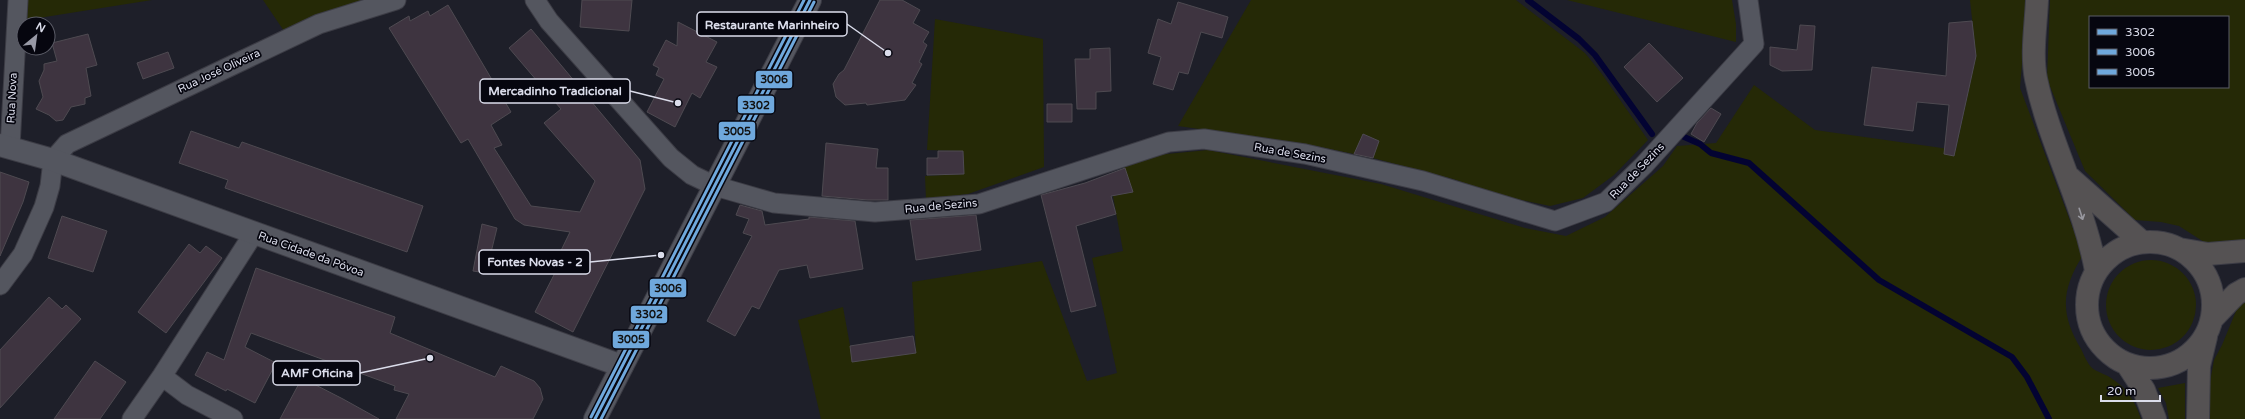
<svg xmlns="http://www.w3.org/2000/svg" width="2245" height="419" viewBox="0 0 2245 419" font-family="'Varela Round',sans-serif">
<rect width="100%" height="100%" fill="#1e1f29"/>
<path fill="#252906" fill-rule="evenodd" d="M26 0H152L26 20Z
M263 0H374L284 31Z
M1251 0H1516L1585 53 1602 74 1648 140 1614 175 1583 198 1550 206 1503 196 1453 179 1373 158 1379 141 1363 134 1354 154 1306 144 1178 126Z
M1567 0H1732L1736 24V42Z
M1970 0H2027L2020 88 2083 255C2061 290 2060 314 2081 349 2084 355 2087 363 2092 368 2097 372 2105 374 2111 378 2127 388 2135 401 2141 419H821L798 320 843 307 853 362 916 352 912 282 1042 261 1087 381 1117 373 1092 258 1123 251 1113 196 1133 192 1123 164 1157 155 1208 150 1381 184 1525 228 1566 236 1605 217 1663 166 1677 146 1716 143 1754 85 1815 130 1956 150 1976 56Z
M2050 0H2245V245L2219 247 2204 242 2179 226 2161 222 2135 220 2085 171 2047 79ZM2090 17H2228V87H2090Z
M935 19 1043 39 1044 167 968 194 926 199 925 176 964 174 963 151 927 150Z
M2106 305a45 45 0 1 1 90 0a45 45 0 1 1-90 0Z
M2245 298V419H2209L2207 399 2214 360 2222 345 2239 304Z
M2185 383V419H2169L2166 403 2158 388Z"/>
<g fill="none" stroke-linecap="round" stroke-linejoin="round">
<path stroke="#030332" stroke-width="6" d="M1528 0 1579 39 1595 55 1652 134
M1682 136 1700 144 1711 153 1749 163 1879 280 2012 357 2027 377 2049 419"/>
</g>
<path fill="#3e3440" stroke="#4e4a51" d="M582 0H632L629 31 580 27Z
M880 0H902L920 10 913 23 929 32 923 42 927 45 919 62 922 64 912 83 916 85 905 100 867 105 866 103 845 105 836 97 833 84 839 74 844 70Z
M1178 2 1228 17 1222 38 1201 32 1188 74 1179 72 1173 90 1153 84 1161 57 1148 53 1158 19 1171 24Z
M448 5 511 112 491 125 502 145 494 148 531 206 580 212 595 181 544 123 561 109 509 48 531 29 640 160 645 189 573 332 535 312 557 269 553 267 570 232 524 225 515 219 468 139 461 143 389 28 409 16 410 21 428 11 430 16Z
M1972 21 1976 56 1954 156 1944 154 1949 105 1917 102 1913 131 1864 125 1872 67 1946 76 1949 23Z
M678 22 717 42 706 62 717 67 700 98 692 93 675 127 647 112 664 79 656 75 659 68 653 65 666 40 677 46Z
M1800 25 1815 26 1812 70 1782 71 1770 65V47L1797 50Z
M88 34 97 65 86 68 91 96 85 98V104L71 107 63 120 56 121 49 115 36 109 43 97 39 81 44 70V64L57 61 52 43Z
M1649 43 1683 78 1657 102 1624 67Z
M1110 48 1111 91 1096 92V109H1077L1075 59H1090V49Z
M168 52 174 68 143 79 137 63Z
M1047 104H1072V122H1047Z
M1711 108 1721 114 1704 142 1691 134 1697 123Z
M191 131 239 148 242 142 423 206 407 252 225 188 228 180 179 163Z
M1363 134 1379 141 1373 158 1354 154Z
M826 143 878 149 876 168H888V200H868L822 196Z
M938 151H963L964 174 927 175V158H938Z
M1125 168 1133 192 1111 196 1116 214 1076 226 1096 306 1071 312 1041 195 1085 183Z
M0 172 29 182 23 202 0 256Z
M740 205 762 211 765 225 809 219V217L855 221 863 269 810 278 807 265 779 270 759 309 752 306 735 336 707 321 752 236 743 233 749 219 736 215Z
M976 215 981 250 916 260 910 220Z
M62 216 107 231 93 272 48 258Z
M482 224 497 228 486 273 473 271Z
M189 244 200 253 206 246 222 258 166 333 138 312Z
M256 268 395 317 390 333 495 377 501 366 534 381 540 388 543 399 533 419H396L409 394 394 390 395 386 251 333 245 347 276 363 255 403 227 389 226 391 195 375 207 352 224 360Z
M49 297 62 309 66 305 81 319 0 408V350Z
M913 336 916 353 852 362 850 346Z
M95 361 126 382 100 419H54Z
M302 378 343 399 379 419H280Z"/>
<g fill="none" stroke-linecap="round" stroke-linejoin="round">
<defs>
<path id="minor" d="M535 0 549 21 671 158 692 175 715 186 774 203 875 212 979 204 1169 142 1204 139 1305 154 1423 181 1555 221 1606 202 1644 165 1754 44 1748 0
M10 147 18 0
M0 285 23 254 44 207 50 186 53 160 67 144 319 24 396 0
M162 376 187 395 233 419
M132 419 162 376 254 233"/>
<path id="tertiary" d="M0 145 53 160 622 366"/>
<path id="secondary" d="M595 419 810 0"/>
<path id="primary" d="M2037 0C2036 25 2031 54 2036 79 2050 145 2084 204 2096 271
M2070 178 2142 242
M2087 305a63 63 0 1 1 126 0a63 63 0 1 1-126 0Z
M2179 249 2208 254 2245 251
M2212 319 2236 294 2245 289
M2127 364 2144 390 2155 419
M2198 419 2199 366 2206 337"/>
</defs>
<use href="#minor" stroke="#3c3c45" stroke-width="21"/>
<use href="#tertiary" stroke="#3c3c45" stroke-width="24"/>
<use href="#secondary" stroke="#3c3c45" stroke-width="24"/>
<use href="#primary" stroke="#3c3c45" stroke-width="24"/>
<use href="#minor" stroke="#54565f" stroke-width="19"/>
<use href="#tertiary" stroke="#54565f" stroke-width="22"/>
<use href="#secondary" stroke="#54565f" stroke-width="22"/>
<use href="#primary" stroke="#555253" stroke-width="22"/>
<defs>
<path id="bus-1" d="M595 419 810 0"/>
<path id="bus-2" d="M601 419 814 2"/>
<path id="bus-3" d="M591 417 804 0"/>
</defs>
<use href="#bus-1" stroke="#06060f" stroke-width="6"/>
<use href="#bus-2" stroke="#06060f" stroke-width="6"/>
<use href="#bus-3" stroke="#06060f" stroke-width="6"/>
<use href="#bus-1" stroke="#6fa8dc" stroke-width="3"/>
<use href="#bus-2" stroke="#6fa8dc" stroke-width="3"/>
<use href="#bus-3" stroke="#6fa8dc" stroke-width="3"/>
</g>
<defs><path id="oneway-shaft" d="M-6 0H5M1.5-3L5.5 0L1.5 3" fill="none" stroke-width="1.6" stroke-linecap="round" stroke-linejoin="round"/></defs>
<use stroke="#98989f" href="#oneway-shaft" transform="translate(2081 214) rotate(72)"/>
<g text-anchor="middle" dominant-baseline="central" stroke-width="3.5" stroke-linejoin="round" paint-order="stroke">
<g font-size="11" fill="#dbddeb" stroke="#06060f">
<text transform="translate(219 71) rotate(-25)">Rua José Oliveira</text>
<text transform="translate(12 98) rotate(-87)">Rua Nova</text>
<text transform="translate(1290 153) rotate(10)">Rua de Sezins</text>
<text transform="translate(1637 171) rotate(-46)">Rua de Sezins</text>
<text transform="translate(941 206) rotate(-5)">Rua de Sezins</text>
<text transform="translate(311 254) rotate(20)">Rua Cidade da Póvoa</text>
</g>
</g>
<path fill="none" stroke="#dbddeb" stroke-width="1.5" d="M888 53L847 24M678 103L630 91M661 255L590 262M430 358L360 373"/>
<g fill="#dbddeb" stroke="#06060f" stroke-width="1.5">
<circle cx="888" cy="53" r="4"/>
<circle cx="678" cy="103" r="4"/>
<circle cx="661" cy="255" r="4"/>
<circle cx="430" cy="358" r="4"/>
</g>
<g fill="#06060f" stroke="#dbddeb" stroke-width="1.5">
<rect x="697" y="12" width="150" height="24" rx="4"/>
<rect x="480" y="79" width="150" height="24" rx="4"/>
<rect x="479" y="250" width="111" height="24" rx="4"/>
<rect x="273" y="361" width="87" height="24" rx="4"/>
</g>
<g font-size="12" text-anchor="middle" font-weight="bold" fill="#dbddeb">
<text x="772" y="29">Restaurante Marinheiro</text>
<text x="555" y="95">Mercadinho Tradicional</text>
<text x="535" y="266">Fontes Novas - 2</text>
<text x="317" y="377">AMF Oficina</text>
</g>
<g stroke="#06060f" stroke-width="1.5">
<rect x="755" y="70" width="38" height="19" rx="4" fill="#6fa8dc"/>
<rect x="737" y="95" width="38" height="19" rx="4" fill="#6fa8dc"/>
<rect x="718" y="121" width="38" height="20" rx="4" fill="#6fa8dc"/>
<rect x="649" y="278" width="38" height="20" rx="4" fill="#6fa8dc"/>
<rect x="630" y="305" width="38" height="19" rx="4" fill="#6fa8dc"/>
<rect x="612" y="330" width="38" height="19" rx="4" fill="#6fa8dc"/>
</g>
<g font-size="11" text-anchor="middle" font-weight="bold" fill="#111">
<text x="774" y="83">3006</text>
<text x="756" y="109">3302</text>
<text x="737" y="135">3005</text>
<text x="668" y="292">3006</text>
<text x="649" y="318">3302</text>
<text x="631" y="343">3005</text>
</g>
<rect x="2089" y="16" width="140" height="72" fill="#06060f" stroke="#5b5c67"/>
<rect x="2097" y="29" width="20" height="6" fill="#6fa8dc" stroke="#5b5c67"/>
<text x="2125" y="36" font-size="12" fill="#dbddeb">3302</text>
<rect x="2097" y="49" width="20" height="6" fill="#6fa8dc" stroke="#5b5c67"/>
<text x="2125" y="56" font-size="12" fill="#dbddeb">3006</text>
<rect x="2097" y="69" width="20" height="6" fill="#6fa8dc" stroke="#5b5c67"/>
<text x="2125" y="76" font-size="12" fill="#dbddeb">3005</text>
<g transform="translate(36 36) rotate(29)"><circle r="19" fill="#06060f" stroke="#5b5c67"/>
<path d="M0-3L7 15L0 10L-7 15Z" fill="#999aa7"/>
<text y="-6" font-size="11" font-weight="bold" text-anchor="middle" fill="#dbddeb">N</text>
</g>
<path d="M2101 395v6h59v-6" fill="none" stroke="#dbddeb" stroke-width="2"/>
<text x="2107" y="395" font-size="12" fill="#dbddeb" stroke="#06060f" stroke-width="3" paint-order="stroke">20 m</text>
</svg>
